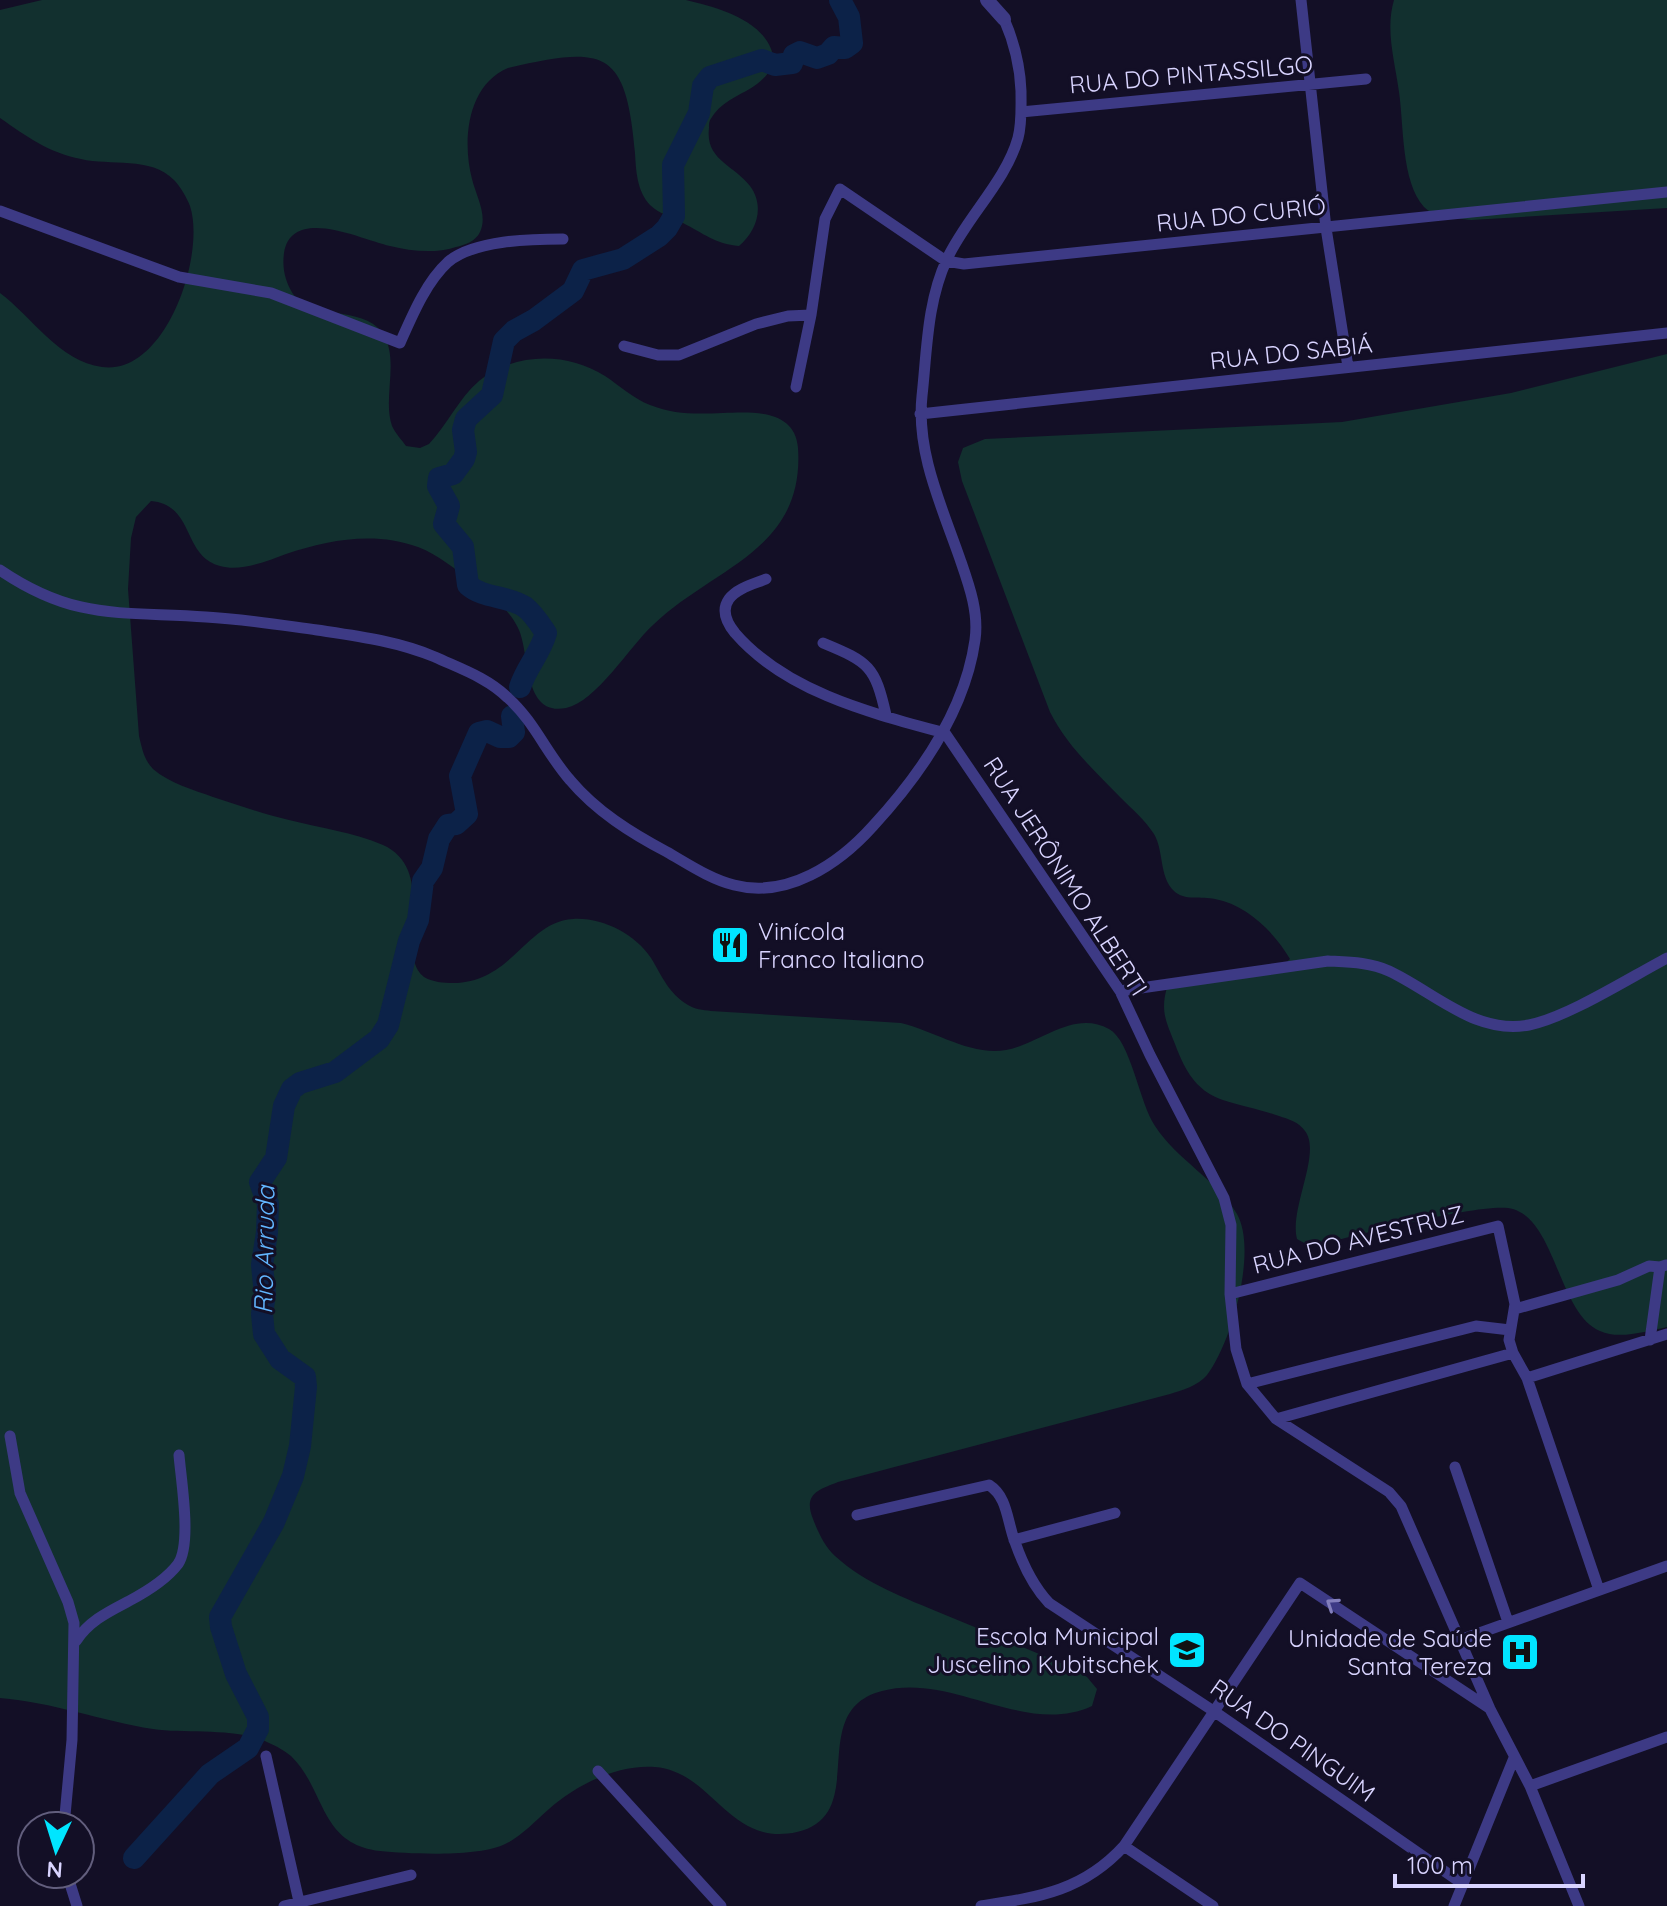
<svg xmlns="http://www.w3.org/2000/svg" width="1667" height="1906" viewBox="0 0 1667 1906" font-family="Quicksand,sans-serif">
<rect width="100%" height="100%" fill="#130f26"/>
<path fill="#12302f" d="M42 0H686C720 8 775 23 774 66 769 72 764 79 757 84 742 95 723 100 712 117 709 121 709 123 709 128 705 160 734 165 750 186 765 206 757 231 739 246 715 244 703 233 683 223 672 217 659 214 650 205 637 191 636 171 635 153 626 48 604 46 508 68 467 85 462 141 472 179 476 196 488 215 480 232 476 241 465 245 456 247 434 254 411 251 390 246 362 240 292 205 284 253 282 268 285 281 293 294 311 319 362 307 381 331 401 357 382 397 392 426 395 433 402 440 406 446L420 448 429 444C447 425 459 398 479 381 515 352 567 352 605 376 620 386 634 399 650 405 675 415 697 414 723 413 752 412 795 409 798 448 805 551 713 567 653 625 630 646 596 702 566 708 521 717 531 649 517 626 508 608 490 595 474 583 456 570 439 555 418 547 374 531 328 540 286 554 267 561 241 572 220 566 182 556 195 505 151 501L136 517 131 538 128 589 139 736C142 748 144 760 153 769 169 783 194 790 213 797 238 805 263 814 289 820 320 828 353 832 383 845 440 871 393 954 424 977 432 982 444 983 453 983 513 982 526 922 573 919 602 917 635 934 651 958 662 976 669 994 688 1005 694 1009 703 1010 711 1011L901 1023C935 1031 970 1056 1006 1050 1039 1044 1074 1009 1109 1029 1131 1041 1139 1102 1155 1126 1177 1160 1216 1179 1237 1214 1258 1251 1231 1344 1207 1375 1198 1386 1182 1390 1170 1394L838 1482C818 1490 803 1494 813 1519 818 1532 825 1547 835 1556 866 1584 905 1598 943 1614 985 1631 1027 1649 1068 1666L1087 1677 1097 1689 1092 1706C1025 1737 952 1672 882 1691 804 1711 872 1815 797 1832 728 1847 714 1772 655 1767 618 1764 576 1785 549 1809 535 1821 520 1838 503 1845 475 1857 410 1854 380 1851 319 1844 326 1790 291 1756 285 1751 276 1746 269 1743 238 1727 187 1734 153 1729 101 1721 52 1702 0 1698V293C31 316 60 362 102 367 166 376 206 254 190 206 187 198 180 186 174 180 151 156 110 166 81 159 49 153 26 136 0 118V10Z
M1394 0H1667V208L1471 220C1456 218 1436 219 1424 207 1401 181 1404 126 1399 92 1395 62 1385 30 1394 0Z
M1667 354V1327C1647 1331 1619 1340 1600 1331 1559 1314 1556 1222 1513 1209 1486 1201 1360 1235 1325 1243L1306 1244 1297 1239C1289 1209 1322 1153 1305 1131 1299 1122 1288 1119 1279 1116 1223 1097 1198 1107 1175 1044 1165 1019 1160 1010 1168 984L1281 967 1290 959C1274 932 1247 905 1215 899 1202 896 1184 901 1174 891 1159 877 1164 851 1154 834 1145 820 1132 809 1120 797 1094 770 1067 746 1050 712L962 481 958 462 963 448 985 439 1342 422 1511 393Z"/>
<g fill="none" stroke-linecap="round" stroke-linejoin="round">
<path stroke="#0c2248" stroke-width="22" d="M520 687C527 666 540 654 546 633 540 624 533 613 525 607 507 595 484 599 468 585L463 547 444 524 449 506 438 486 439 478 453 474 464 459 466 452 463 430 466 419 492 395 504 341 514 331 534 320 573 291 583 270 623 259 659 236 667 228 674 216 673 165 699 113 703 86 710 77 762 60 775 65 792 63 794 55 800 52 817 58 828 54 834 47 845 48 852 43 849 17 840 0
M134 1858 210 1774 248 1748 258 1729V1717L236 1674 221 1627 220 1617 274 1522 293 1476 300 1446 306 1387 305 1377 280 1359 264 1334 262 1314 265 1294 262 1265 267 1232 268 1204 260 1182 276 1158 284 1106 292 1089 300 1083 335 1072 379 1039 388 1025 409 941 418 920 423 881 432 868 439 839 448 825 456 824 467 814 460 776 479 733 487 731 500 737H509L514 732 512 716"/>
<path stroke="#3d3a85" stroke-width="11" d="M1301 0 1326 228 1348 367
M1021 112 1366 79
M0 211 179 277 271 293 400 343C412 316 426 282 448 262 474 240 531 239 563 239
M624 346 658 355H679L756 324 788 316 811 315
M796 387 811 315 825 219 840 189 946 261 964 264 1667 192
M920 414 1667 333
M0 570C75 621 121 611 206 617 243 619 280 625 317 630 357 636 397 641 435 657 461 669 488 678 508 698 534 721 547 754 570 780 596 811 631 833 667 852 688 864 710 879 734 885 787 899 839 864 873 826 920 775 965 711 975 640 979 612 969 585 960 559 942 507 916 452 922 396 927 350 927 302 947 259 966 218 1006 181 1018 138 1022 123 1021 107 1021 91 1020 65 1015 44 1004 19
M766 579C754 584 737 588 729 599 721 610 727 623 735 633 786 692 871 713 945 733
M823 643C869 662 875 666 886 715
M945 733 1120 991 1150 1055 1224 1198 1231 1225 1230 1294 1236 1349 1247 1384 1276 1419 1389 1492 1401 1506 1490 1709 1530 1786 1579 1906
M1120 991 1328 961C1348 962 1370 962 1389 971 1434 992 1475 1035 1529 1025 1568 1017 1629 978 1667 958
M1230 1294 1498 1226 1515 1304 1509 1340 1513 1353 1527 1378 1599 1590
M1515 1309 1618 1280 1649 1266 1660 1267
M1650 1340 1660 1267 1666 1265
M1527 1378 1667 1334
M1247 1384 1476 1326 1510 1330
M1276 1419 1513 1353
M10 1436 20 1493 68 1602 74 1623 72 1740 64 1826
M1455 1467 1508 1622
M857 1515 989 1485C1008 1497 1007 1522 1015 1542 1023 1565 1033 1586 1049 1603L1215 1712 1463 1884
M1014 1540 1115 1513
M1460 1640 1667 1566
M76 1641C89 1621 108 1612 129 1601 146 1592 166 1580 178 1564 192 1544 181 1480 179 1455
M266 1756 300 1906
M598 1771 721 1906
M1530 1786 1667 1737
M1124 1846 1213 1906
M67 1874 77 1906
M284 1906 411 1875
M981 1906C1039 1897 1083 1891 1124 1846L1300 1583 1489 1708
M1454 1906 1514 1758"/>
<path stroke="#3d3a85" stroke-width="14" d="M987 0 1004 19"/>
</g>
<defs><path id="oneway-chevron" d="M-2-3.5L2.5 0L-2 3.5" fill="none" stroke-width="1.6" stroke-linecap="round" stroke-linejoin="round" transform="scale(2)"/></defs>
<use stroke="#837fbc" href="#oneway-chevron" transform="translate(1332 1604) rotate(-146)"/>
<defs>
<symbol id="restaurant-square" viewBox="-11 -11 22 22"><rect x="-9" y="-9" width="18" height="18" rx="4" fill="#00e5ff" stroke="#130f26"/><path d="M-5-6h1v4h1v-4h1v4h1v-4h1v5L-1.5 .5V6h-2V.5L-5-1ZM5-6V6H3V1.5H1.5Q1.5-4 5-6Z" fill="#111"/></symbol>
<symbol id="school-square" viewBox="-11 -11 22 22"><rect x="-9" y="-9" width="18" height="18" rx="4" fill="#00e5ff" stroke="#130f26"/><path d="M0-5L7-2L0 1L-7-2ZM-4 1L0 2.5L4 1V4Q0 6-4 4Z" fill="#111"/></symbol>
<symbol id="hospital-square" viewBox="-11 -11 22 22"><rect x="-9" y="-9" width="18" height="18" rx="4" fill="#00e5ff" stroke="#130f26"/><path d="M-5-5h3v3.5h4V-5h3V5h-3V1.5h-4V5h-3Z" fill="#111"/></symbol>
</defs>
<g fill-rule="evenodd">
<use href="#restaurant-square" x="708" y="923" width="44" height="44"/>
<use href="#school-square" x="1165" y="1628" width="44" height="44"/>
<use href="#hospital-square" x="1498" y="1630" width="44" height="44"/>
</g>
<g text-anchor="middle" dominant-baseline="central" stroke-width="6" stroke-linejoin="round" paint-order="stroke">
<g font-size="24" fill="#d9d4ff" stroke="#130f26">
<text transform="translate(1191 74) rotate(-5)">RUA DO PINTASSILGO</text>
<text transform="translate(1241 214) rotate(-6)">RUA DO CURIÓ</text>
<text transform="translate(1291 352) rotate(-6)">RUA DO SABIÁ</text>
<text transform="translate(1066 876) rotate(57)">RUA JERÔNIMO ALBERTI</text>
<text transform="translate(1358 1239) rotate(-14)">RUA DO AVESTRUZ</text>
<text transform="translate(1293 1740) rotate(35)">RUA DO PINGUIM</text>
</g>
<g font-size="24" fill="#d9d4ff" stroke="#130f26" text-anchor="end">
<text x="758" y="931" text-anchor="start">Vinícola<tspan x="758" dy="28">Franco Italiano</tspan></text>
<text x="1159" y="1636">Escola Municipal<tspan x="1159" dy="28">Juscelino Kubitschek</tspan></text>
<text x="1492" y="1638">Unidade de Saúde<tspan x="1492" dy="28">Santa Tereza</tspan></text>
</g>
<g font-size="26" font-style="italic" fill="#62b6ff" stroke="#130f26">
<text transform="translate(264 1250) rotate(-89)">Rio Arruda</text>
</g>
</g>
<g transform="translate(56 1850) rotate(184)"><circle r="38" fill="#130f26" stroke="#625e7d" stroke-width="2"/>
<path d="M0-6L14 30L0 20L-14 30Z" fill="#00e5ff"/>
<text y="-12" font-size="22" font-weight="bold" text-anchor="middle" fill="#d9d4ff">N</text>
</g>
<path d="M1395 1874v12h188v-12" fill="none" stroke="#d9d4ff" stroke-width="4"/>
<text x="1407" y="1874" font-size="24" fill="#d9d4ff" stroke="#130f26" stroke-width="6" paint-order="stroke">100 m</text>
</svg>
